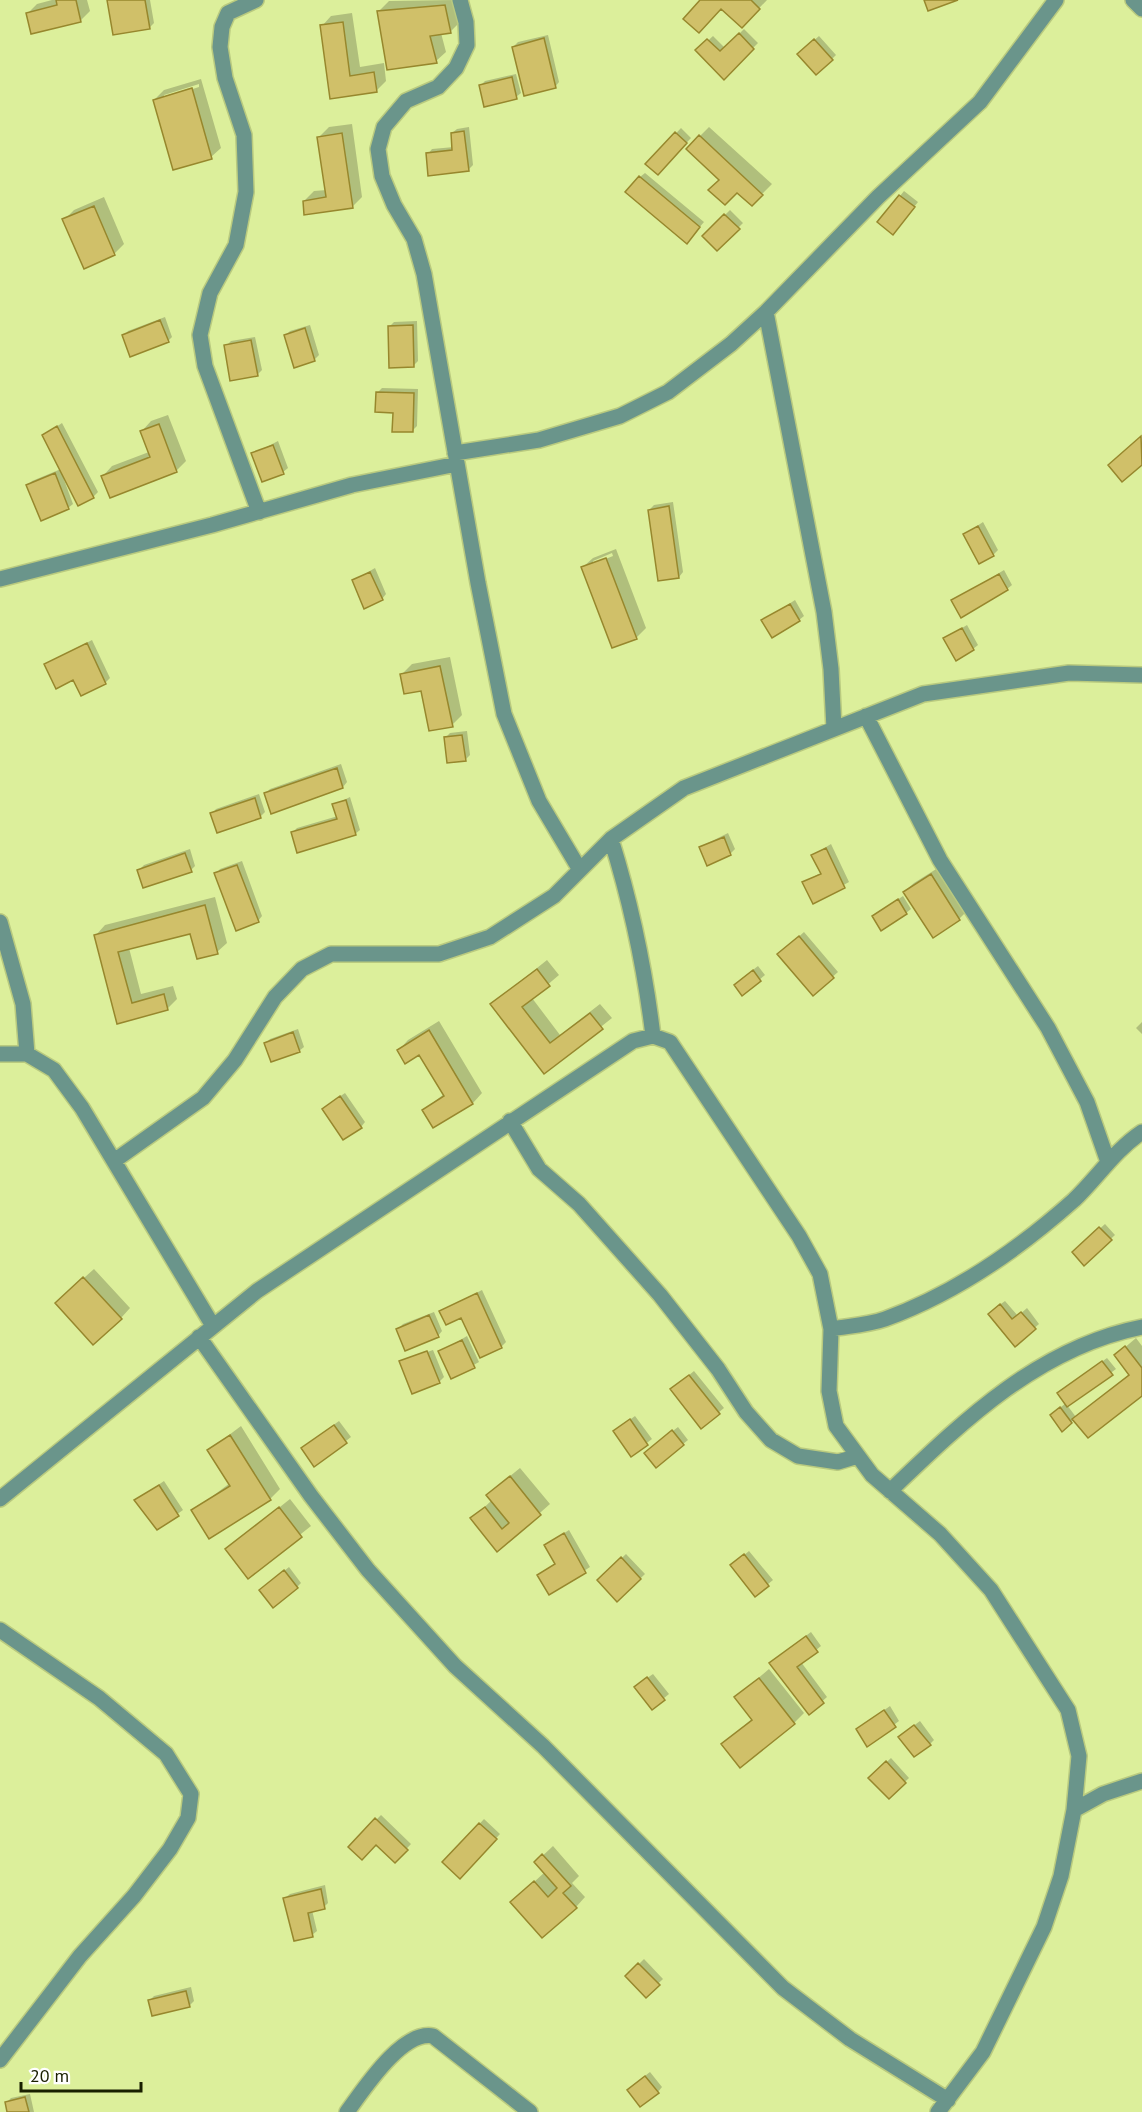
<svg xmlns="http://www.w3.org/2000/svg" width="1142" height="2112" viewBox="0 0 1142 2112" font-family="'PT Sans',sans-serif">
<rect width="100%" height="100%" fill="#dcef9b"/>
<path fill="#0003" fill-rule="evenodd" d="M52 0H87L90 11 80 21 27 14 37 4Z
M109 0H150L154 23 149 28Z
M455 0 460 22 450 32 441 33 446 52 436 61 379 11 389 1Z
M702 0H767L742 26 721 7Z
M352 13 360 67 384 63 386 81 376 91 332 98 322 26 331 16Z
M744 29 758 43 724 77 698 50 713 36 725 48Z
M548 35 559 82 555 87 513 47 518 42Z
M819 36 836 55 832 59 799 54Z
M516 74 521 93 516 97 480 86 485 81Z
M201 79 221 148 211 157 154 100 164 90ZM199 84V87L164 98V95Z
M352 124 362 197 352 207 304 201 314 191 327 190 319 137 329 127Z
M469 127 473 165 468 170 428 154 432 149 454 147 452 133 457 129Z
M709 127 772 184 752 204 721 180 700 136Z
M681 128 691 138 658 173 647 164Z
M645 173 704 222 691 237 640 177Z
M904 191 918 202 897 228 900 196Z
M104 197 124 244 114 254 64 220 74 210Z
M730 210 743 223 717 249 704 236Z
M165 317 172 337 168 341 124 336 128 331Z
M417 321 418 361 413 366 390 326 394 322Z
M310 325 319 355 314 360 286 335 290 331Z
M255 337 262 370 257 375 226 346 231 341Z
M382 388 418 389 417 426 413 430 377 393Z
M168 415 186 461 176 471 103 476 112 466 149 452 142 431 151 421Z
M62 423 98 492 93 497 63 477 73 504 68 508 28 486 32 481 61 469 44 435Z
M278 441 288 468 283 472 253 454Z
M673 502 683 572 679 577 649 510 654 505Z
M983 522 998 550 993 555 965 534Z
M616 549 646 628 636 638 583 567 593 558ZM612 553 613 556 593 564V561Z
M375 568 386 594 382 599 354 580Z
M1004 570 1012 585 1007 589 953 601Z
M795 600 804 616 799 620 763 621Z
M967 625 978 645 973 649 944 639Z
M92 640 110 678 105 683 74 678 46 664Z
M450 657 462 715 452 725 422 689 402 674 412 664Z
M467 731 470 755 465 760 445 738 450 733Z
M341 764 347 782 343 787 266 793 270 789Z
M259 794 265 812 261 816 218 831 212 814 216 809Z
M350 797 360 830 355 834 293 832 297 828 338 816 334 805Z
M728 833 735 849 730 854 700 847Z
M831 844 849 882 813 902 804 882 822 872 813 855Z
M190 849 195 866 191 870H139L144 865Z
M242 861 262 916 258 921 216 874 220 869Z
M941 866 969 909 959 919 904 892 914 883Z
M903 896 911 909 906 913 874 916Z
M215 897 227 943 217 952 191 932 129 948 141 994 173 986 177 999 167 1009 118 1022 96 935 105 925Z
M804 932 838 972 813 994 784 950Z
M547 960 559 975 532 998 560 1035 600 1004 612 1018 544 1072 492 1004Z
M758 966 765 975 743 994 740 980Z
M439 1021 482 1093 473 1103 434 1126 424 1110 444 1094 420 1053 399 1050 408 1040Z
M1142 1022V1034L1136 1028Z
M298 1029 304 1047 299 1051 266 1043 270 1039Z
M345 1093 365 1122 361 1127 329 1104Z
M1105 1224 1115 1235 1084 1264 1074 1252Z
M94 1269 130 1308 121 1318 66 1294Z
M482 1290 506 1342 501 1347 462 1316 441 1311Z
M1005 1301 1018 1316 1027 1308 1039 1324 1015 1345 994 1309Z
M434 1312 442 1331 438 1336 398 1329 403 1324Z
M467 1336 479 1362 452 1377 440 1352Z
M1136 1338 1142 1346V1395L1075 1419 1062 1429 1056 1411 1066 1403 1059 1393 1107 1358 1116 1369 1067 1405 1076 1417 1130 1374 1116 1355Z
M433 1350 444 1377 439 1382 401 1361Z
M694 1371 724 1408 701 1427 677 1385Z
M635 1416 652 1439 631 1455 620 1427Z
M339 1421 351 1437 315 1465 307 1444Z
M241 1426 280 1489 270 1499 193 1511 230 1483 209 1450Z
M678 1427 688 1440 656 1466 651 1448Z
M520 1468 550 1504 498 1550 472 1519 492 1500 498 1486Z
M164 1481 183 1510 158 1528 136 1500Z
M290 1499 311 1526 248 1576 227 1549Z
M569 1530 590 1567 550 1593 539 1575 556 1563 546 1545Z
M749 1551 773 1580 756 1594 737 1561Z
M626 1554 645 1574 618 1600 599 1580Z
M289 1567 301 1583 297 1587 266 1586Z
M811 1632 821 1646 801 1662 827 1697 809 1713 776 1658Z
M769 1669 804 1713 794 1723 723 1744 753 1718 736 1697Z
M653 1674 669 1694 652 1708 640 1683Z
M890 1706 899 1721 868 1744 863 1725Z
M920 1721 934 1740 930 1744 904 1733Z
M891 1758 909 1778 889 1797 870 1778Z
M381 1815 411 1844 395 1861 376 1843 350 1847Z
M484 1819 500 1834 460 1877 444 1862Z
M553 1846 579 1876 572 1883 585 1897 576 1907 522 1893 545 1872 536 1862Z
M325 1885 328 1903 324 1907 312 1910 317 1931 312 1935 285 1898 290 1894Z
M644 1959 663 1979 646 1995 627 1976Z
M191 1987 194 2001 190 2005 149 2001 154 1996Z
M650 2072 662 2087 658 2092 633 2085Z
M30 2094 34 2112H8L6 2103 11 2098Z"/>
<path fill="#d0c069" stroke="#97872d" stroke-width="1.5" d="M56 0H76L81 22 31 34 26 13 57 5Z
M107 0H145L150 29 113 35Z
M700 0H751L760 9 742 28 721 9 699 33 683 19Z
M924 0H958L928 11Z
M445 5 451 33 430 36 437 63 387 70 377 11Z
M343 22 350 76 374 72 377 92 330 99 320 25Z
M739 33 754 49 724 80 695 50 707 39 720 51Z
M544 38 556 88 524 96 512 47Z
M814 39 833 60 816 75 797 54Z
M512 77 517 99 484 107 479 85Z
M192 88 212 159 173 170 153 100Z
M464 131 469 171 428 176 426 153 452 150 451 133Z
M675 132 687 143 658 175 645 164Z
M342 133 353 208 304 215 303 201 326 197 317 137Z
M699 135 763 195 752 206 737 193 725 205 708 190 719 180 686 149Z
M639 176 700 227 687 244 625 192Z
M899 195 915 207 893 235 877 222Z
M94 206 115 255 84 269 62 219Z
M724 214 740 229 717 251 702 236Z
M160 320 169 342 130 357 122 335Z
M413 325 414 367 389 368 388 326Z
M305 328 315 361 294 368 284 335Z
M251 340 258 376 230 381 224 345Z
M376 392 414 393 413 432H392L393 413 375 412Z
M159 424 177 472 110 498 101 476 150 457 140 431Z
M57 426 94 498 78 506 42 435Z
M1141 436 1142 465 1122 482 1108 465Z
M273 445 284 474 262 482 251 453Z
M55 473 69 509 41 521 26 485Z
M669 506 679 578 658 581 648 510Z
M978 526 994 556 979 564 963 534Z
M606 558 637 639 612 648 581 567Z
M370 572 383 600 364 609 352 580Z
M999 574 1008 590 961 618 951 600Z
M790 604 800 621 772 638 761 620Z
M962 628 974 650 956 661 943 638Z
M87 643 106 684 81 696 73 680 56 689 44 664Z
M440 666 453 727 429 731 421 691 404 694 400 674Z
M462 735 466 761 447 763 444 737Z
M337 768 343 788 271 814 264 793Z
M255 798 261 818 217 833 210 813Z
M346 800 356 835 297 853 291 832 337 819 332 804Z
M724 837 731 855 707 866 699 847Z
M826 848 845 888 813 904 802 882 821 874 811 855Z
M185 853 192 872 143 888 137 870Z
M237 865 259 922 236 931 214 873Z
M931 874 960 920 933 938 903 892Z
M898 899 907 914 881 931 872 916Z
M205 905 218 954 197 959 190 934 118 952 132 1003 164 994 168 1010 117 1024 94 935Z
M799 936 834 978 813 996 777 954Z
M537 969 550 986 522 1007 550 1043 590 1013 603 1029 544 1074 490 1004Z
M753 970 761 981 742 996 734 985Z
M429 1030 473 1104 433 1128 422 1110 444 1096 419 1055 405 1064 397 1050Z
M293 1032 300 1052 271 1062 264 1043Z
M340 1096 362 1128 343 1140 322 1109Z
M1099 1227 1112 1240 1084 1266 1072 1252Z
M83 1277 122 1319 93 1345 55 1303Z
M477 1293 502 1348 480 1358 461 1318 446 1325 439 1311Z
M1000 1304 1012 1319 1021 1312 1036 1329 1015 1347 988 1314Z
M429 1315 439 1337 405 1351 396 1329Z
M462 1340 475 1368 451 1379 438 1351Z
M1125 1346 1142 1368V1396L1088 1438 1072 1419 1129 1375 1114 1355Z
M427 1351 440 1383 412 1394 399 1361Z
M1102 1361 1113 1375 1067 1407 1057 1393Z
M689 1375 720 1414 701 1429 670 1389Z
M1060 1407 1072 1423 1062 1432 1050 1415Z
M630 1419 648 1445 631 1457 613 1431Z
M334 1425 347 1443 314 1467 301 1448Z
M672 1430 684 1445 656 1468 644 1453Z
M230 1435 271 1500 209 1539 191 1510 230 1486 207 1450Z
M510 1476 541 1515 497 1552 470 1518 485 1507 502 1529 509 1523 486 1495Z
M159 1485 179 1516 157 1530 134 1500Z
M279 1507 302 1537 248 1579 225 1549Z
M564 1533 586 1573 549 1595 537 1575 555 1564 544 1545Z
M744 1554 769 1586 755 1597 730 1565Z
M621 1557 641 1579 617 1602 597 1580Z
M284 1570 298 1588 273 1608 259 1590Z
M806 1636 818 1652 797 1667 824 1703 809 1715 769 1663Z
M647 1677 665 1700 652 1710 634 1687Z
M759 1678 795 1724 740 1768 721 1744 752 1720 734 1697Z
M884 1710 896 1727 867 1747 856 1729Z
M914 1725 931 1745 914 1757 898 1737Z
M886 1761 906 1783 889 1799 868 1778Z
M375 1818 408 1850 395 1863 376 1845 362 1860 348 1847Z
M479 1823 497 1839 460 1879 442 1862Z
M542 1854 571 1886 563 1893 577 1908 542 1938 510 1902 534 1881 548 1897 557 1888 534 1862Z
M321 1889 325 1909 308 1913 313 1937 294 1941 283 1898Z
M638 1963 660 1985 646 1998 625 1976Z
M186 1991 190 2007 152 2016 148 2000Z
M645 2076 659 2093 640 2107 627 2090Z
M25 2097 29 2112H7L5 2102Z"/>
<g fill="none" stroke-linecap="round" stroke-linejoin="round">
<defs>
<path id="minor" d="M256 0 228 13 222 27 220 47 225 78 244 135 246 192 236 245 210 293 200 335 205 366 259 512
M460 0 466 22 467 45 456 68 438 87 406 101 384 127 378 149 382 176 394 205 414 239 424 274 478 583 504 714 539 801 580 870
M1133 0 1142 9
M766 312 824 612 831 669 834 729
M455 453 539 440 620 416 668 392 731 344 766 312 878 197 980 102 1056 0
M0 579 212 525 352 485 457 464
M866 716 940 860 1048 1028 1087 1102 1108 1162
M611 839C631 903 645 970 653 1036
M0 922 23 1004 27 1054
M0 1054H27L54 1070 82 1108 213 1326
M510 1121 539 1169 579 1204 660 1295 718 1369 746 1412 771 1440 798 1456 838 1462 858 1456
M114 1161 203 1098 235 1060 275 997 302 969 331 954H439L490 937 554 896 611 839 684 788 923 694 1069 673 1142 675
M831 1329C848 1326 868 1325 885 1319 954 1294 1019 1249 1074 1200 1097 1178 1115 1150 1142 1132
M199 1337 311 1496 368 1570 455 1666 543 1746 783 1988 850 2039 948 2100
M890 1491C963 1421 1039 1347 1142 1327
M0 1499 257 1291 633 1041 653 1036 670 1042 799 1236 820 1274 831 1329 829 1391 836 1426 872 1475 940 1534 991 1590 1068 1710 1079 1756 1074 1810 1061 1876 1044 1927 983 2052 938 2112
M0 1630 99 1698 166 1754 191 1794 188 1818 170 1849 134 1896 80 1956 0 2060
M1074 1810 1103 1794 1142 1781
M347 2112C364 2089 402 2030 433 2036L530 2112"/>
</defs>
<use href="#minor" stroke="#b9ca7f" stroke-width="18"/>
<use href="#minor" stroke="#6a958b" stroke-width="15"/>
</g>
<path d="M21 2082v9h120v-9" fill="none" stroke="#191f00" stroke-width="3"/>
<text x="30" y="2082" font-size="18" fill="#191f00" stroke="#ffffff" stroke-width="4.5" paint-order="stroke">20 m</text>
</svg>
